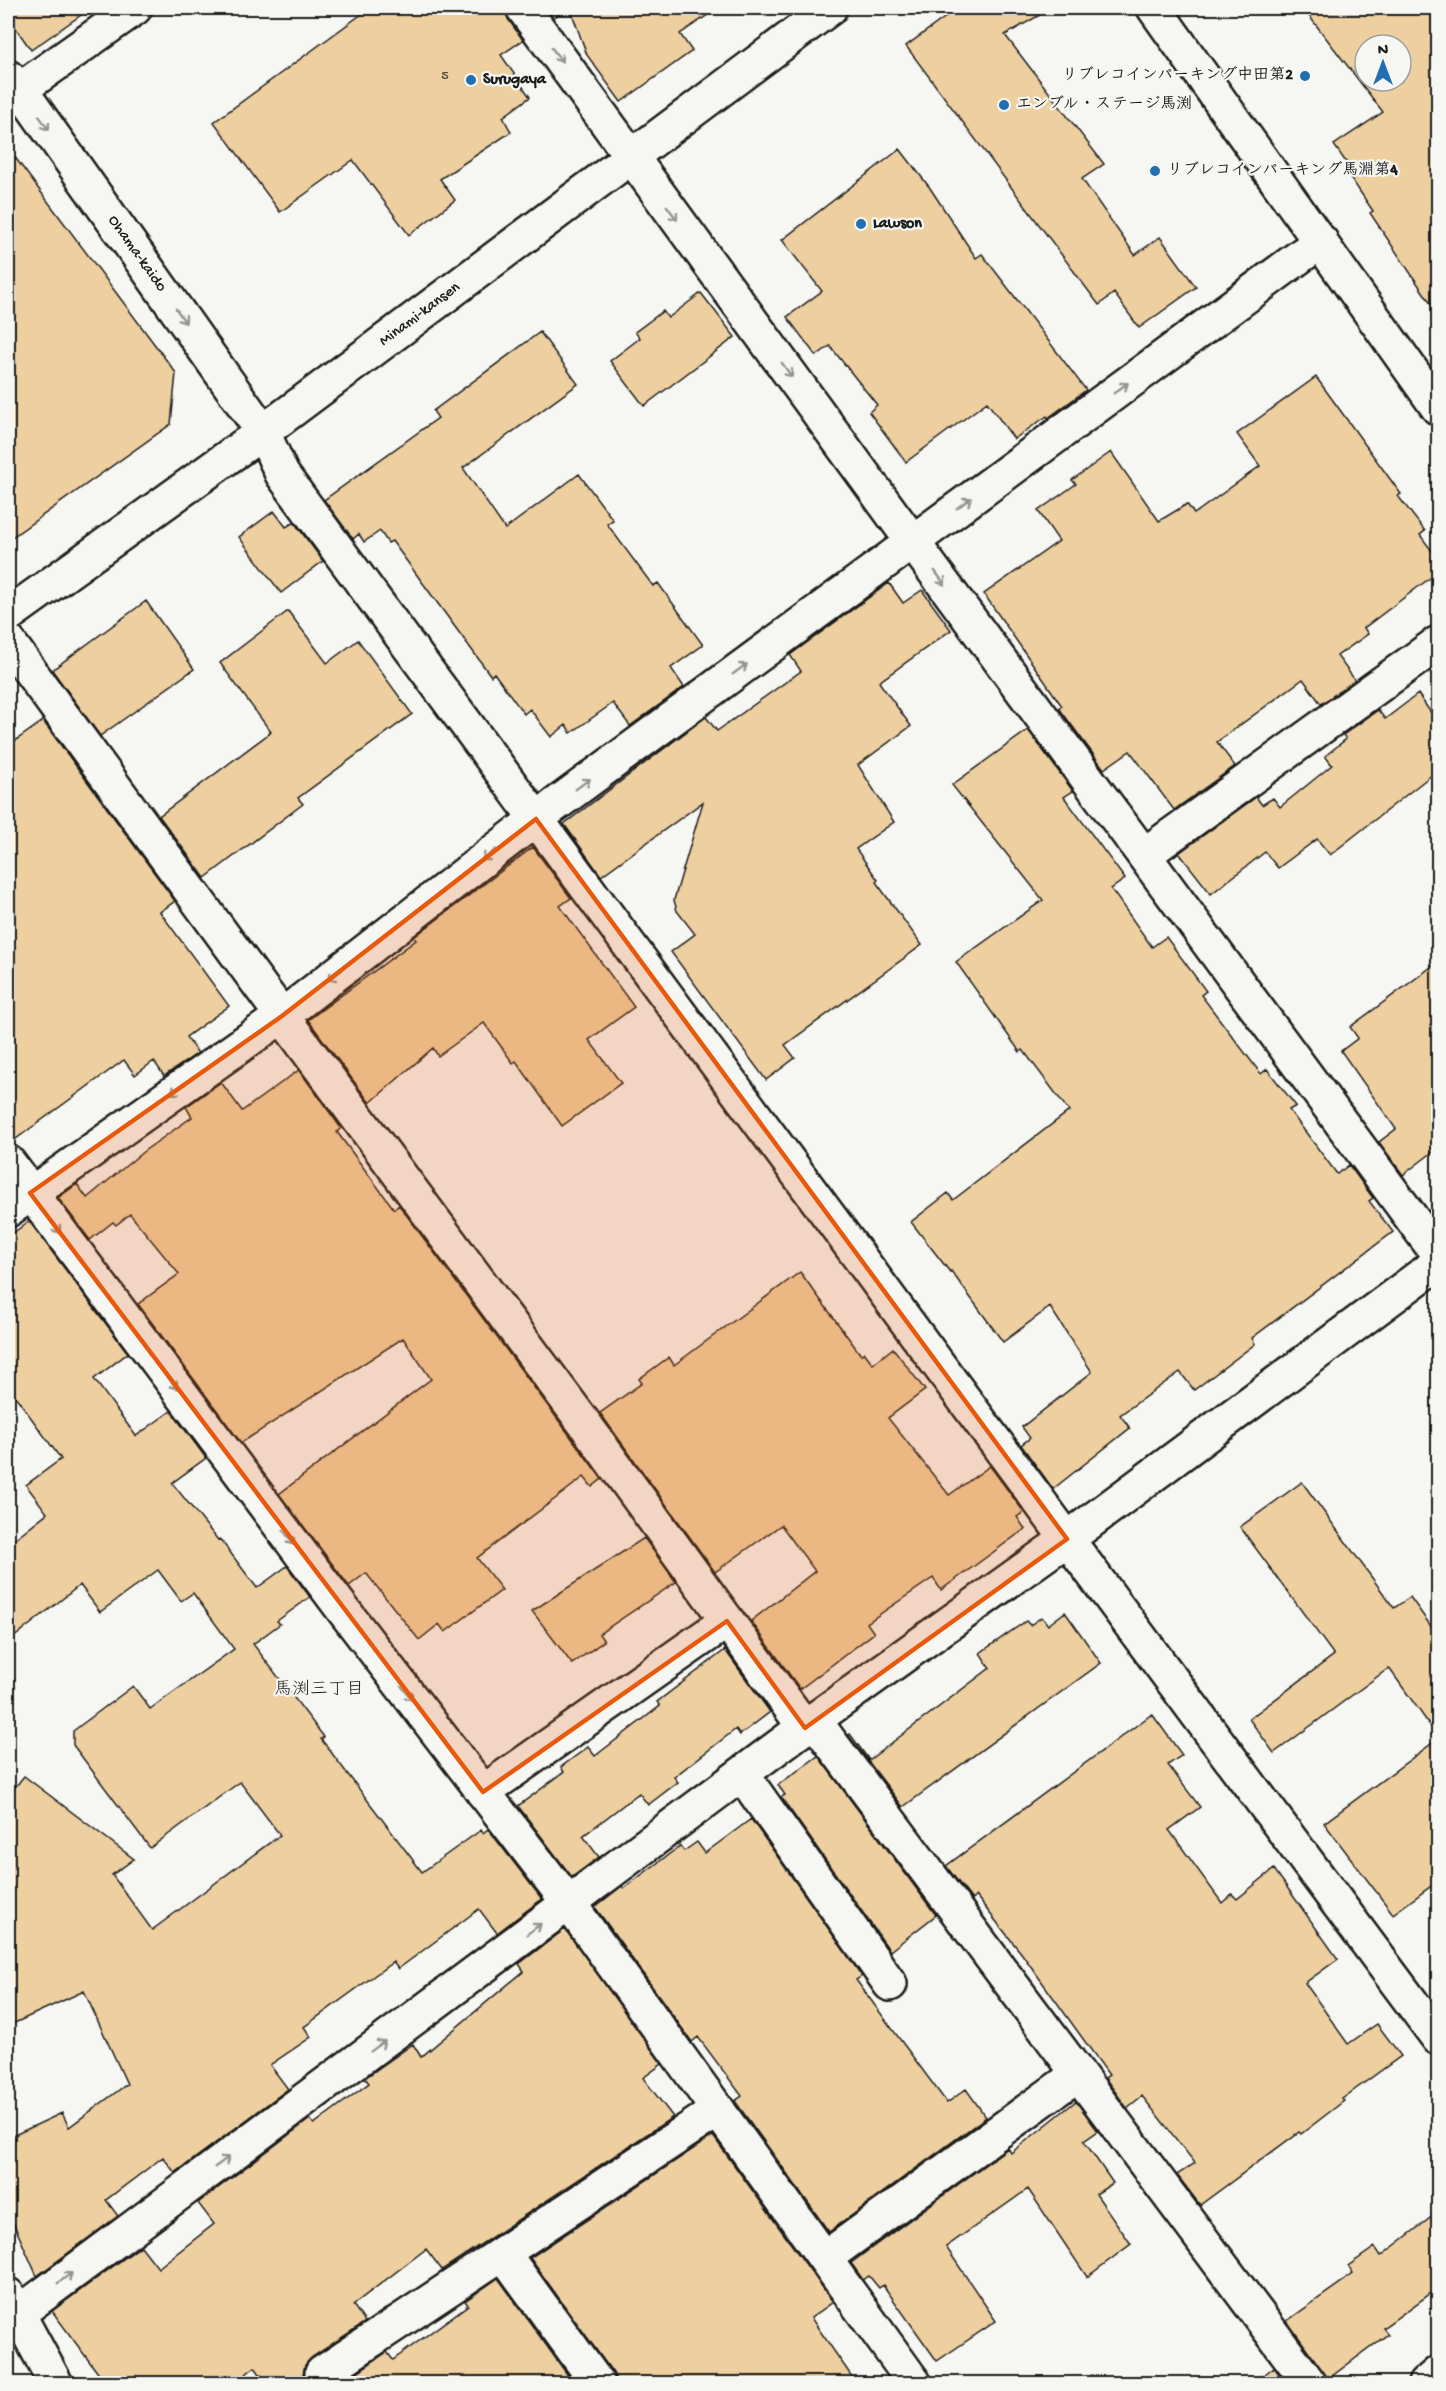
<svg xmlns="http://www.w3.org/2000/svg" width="1446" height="2391" viewBox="0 0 1446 2391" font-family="'Gochi Hand','Klee One',sans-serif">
<rect width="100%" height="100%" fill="#f6f6f2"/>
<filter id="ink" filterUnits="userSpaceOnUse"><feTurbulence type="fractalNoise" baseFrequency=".0167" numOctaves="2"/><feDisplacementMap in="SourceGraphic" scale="12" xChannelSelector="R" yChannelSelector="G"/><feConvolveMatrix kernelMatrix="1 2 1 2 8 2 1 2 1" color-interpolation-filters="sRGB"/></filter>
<g filter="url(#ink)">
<path fill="#edcfa0" stroke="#1c1c1c" stroke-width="1.5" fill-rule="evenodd" d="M8 8H91L31 50 8 17Z
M370 8H505L508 19 523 40 501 55 530 97 503 117 511 132 440 179 455 200 409 235 353 160 280 212 214 122Z
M546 8H568L553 18Z
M570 8H718L680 34 692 51 621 102 587 55Z
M958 8H1052L1005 35 1104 164 1082 179 1135 255 1160 237 1196 287 1139 328 1114 293 1099 305 906 46Z
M1303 8H1438V314L1370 213 1373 211 1344 168 1348 165 1334 145 1383 112ZM1365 45H1401V81H1365Z
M8 148 176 373 171 424 8 540Z
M900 149 930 188 976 258 982 254 1086 390 1048 418 1047 416 1014 439 987 402 906 462 869 412 877 405 830 346 816 356 787 317 822 291 782 240Z
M701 293 735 337 644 406 610 361 640 338 635 332 663 311 668 318Z
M540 332 578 384 463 468 505 529 579 474 613 520 607 524 653 586 658 583 703 645 671 668 684 687 630 726 613 703 571 733 566 725 551 737 530 709 524 714 494 673 491 676 392 541 388 543 380 531 364 542 359 534 353 539 324 500 438 418 433 411Z
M1316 377 1401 494 1398 496 1425 531 1420 535 1438 559V572L1364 628 1368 634 1337 656 1355 680 1321 704 1303 679 1217 742 1235 766 1174 810 1130 751 1104 769 1059 708 1062 706 984 594 1059 541 1038 511 1076 484 1072 480 1111 452 1159 521 1187 504 1194 514 1260 466 1237 434Z
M274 511 286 527 294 522 323 561 281 593 239 537Z
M889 583 903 603 922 590 951 630 879 682 911 726 858 765 894 822 856 849 878 880 876 882 922 945 785 1045 795 1058 766 1080 671 952 695 934 677 911 674 900 703 802 601 876 564 824 706 717 717 731 801 671 790 655Z
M146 601 194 669 100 736 52 670Z
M288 611 327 663 358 640 412 714 298 798 303 804 205 878 159 816 271 732 220 663Z
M1418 694 1438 723V770L1330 855 1317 839 1278 868 1265 852 1211 894 1179 853 1256 797 1262 805 1273 798 1280 807 1332 765 1325 756 1346 739 1343 735 1378 710 1385 719Z
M43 721 175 901 160 912 229 1006 186 1037 198 1053 164 1076 154 1061 135 1075 124 1060 9 1144 8 746Z
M1028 730 1073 791 1064 797 1125 879 1111 889 1152 947 1166 937 1206 991 1201 995 1261 1074 1267 1069 1296 1106 1289 1110 1337 1174 1349 1165 1373 1198 1369 1201 1393 1232 1252 1338 1255 1344 1194 1390 1180 1372 1120 1415 1130 1428 1053 1489 1021 1445 1030 1438 1022 1427 1092 1372 1050 1307 1003 1342 951 1271 950 1272 911 1222 948 1193 953 1200 1069 1111 1023 1050 1020 1052 956 962 1043 900 952 785Z
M533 847 571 898 560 906 634 1007 589 1040 621 1083 562 1126 516 1061 513 1063 484 1023 438 1056 433 1048 370 1103 308 1020 416 940 414 937Z
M1438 962V1148L1403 1175 1379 1142 1396 1129 1341 1051 1358 1038 1350 1027Z
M299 1070 341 1128 337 1132 394 1209 399 1205 602 1479 592 1487 584 1477 477 1558 502 1590 445 1632 439 1624 419 1640 366 1573 349 1586 279 1494 431 1379 403 1338 241 1443 138 1304 179 1274 130 1214 116 1225 113 1222 90 1240 58 1198 77 1184 87 1198 144 1151 192 1117 186 1107 221 1082 242 1111Z
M29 1221 128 1353 94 1379 136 1436 171 1411 206 1458 172 1483 218 1540 220 1539 257 1588 287 1566 310 1597 277 1621 280 1624 253 1644 324 1737 321 1739 422 1872 481 1830 483 1833 488 1829 542 1899 497 1933 479 1909 398 1969 393 1962 304 2027 311 2037 270 2065 288 2089 175 2173 163 2157 106 2200 118 2216 37 2276 8 2211V2138L62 2113 69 2127 127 2084 84 1991 8 2026V1796L24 1776 134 1859 112 1875 152 1930 280 1835 240 1782 150 1848 73 1745V1731L133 1686 150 1709 234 1649 193 1593 181 1601 158 1570 100 1612 80 1585 8 1642V1544L47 1513 26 1485 61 1459 8 1386V1237Z
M800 1272 861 1355 864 1352 873 1364 893 1348 925 1390 888 1418 949 1495 990 1466 1024 1512 1017 1517 1025 1529 941 1590 933 1578 867 1623 874 1633 800 1689 751 1621 815 1571 781 1525 715 1572 600 1413 642 1383 639 1379 669 1357 674 1365Z
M1302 1482 1394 1608 1410 1597 1438 1636V1737L1389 1668 1274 1753 1249 1719 1334 1655 1240 1527Z
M644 1538 676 1582 599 1634 604 1641 572 1664 532 1611Z
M1065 1612 1101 1663 903 1807 848 1735 850 1734 869 1760 990 1668 980 1653 1026 1621 1030 1625 1042 1617 1048 1625Z
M725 1650 770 1712 740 1735 736 1729 674 1777 678 1782 648 1805 639 1793 583 1836 599 1857 572 1877 518 1806 564 1772 561 1767 588 1747 595 1756 660 1706 657 1702Z
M1152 1714 1182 1755 1168 1765 1200 1807 1169 1830 1222 1903 1232 1894 1237 1899 1274 1869 1338 1959 1305 1983 1348 2044 1377 2024 1401 2056 1342 2099 1344 2101 1301 2134 1299 2132 1200 2205 1177 2175 1195 2163 1142 2096 1127 2108 1105 2078 1109 2075 1022 1954 976 1896 972 1900 946 1866Z
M1438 1739V1881L1393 1914 1324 1823Z
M818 1756 936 1915 890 1951 781 1797 785 1795 778 1785Z
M751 1819 862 1976 856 1980 947 2103 966 2089 986 2117 829 2232 735 2101 742 2096 698 2037 692 2042 595 1907 622 1886 624 1888 680 1846 684 1851 697 1842 705 1853Z
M565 1929 662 2064 643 2078 673 2117 442 2270 426 2249 353 2305 365 2322 311 2358 305 2365 303 2374 307 2384H267L255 2367 233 2384H106L52 2311 141 2246 158 2268 214 2224 198 2203 310 2119 314 2124 369 2083 365 2078 413 2044 421 2057 524 1971 519 1964Z
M1076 2101 1098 2131 1084 2141 1113 2183 1096 2194 1131 2244 1087 2277 1028 2189 946 2247 996 2321 937 2361 883 2285 879 2288 869 2276 863 2280 851 2263 1008 2148 1011 2153Z
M713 2136 833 2302 811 2318 857 2384H616L613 2373 530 2258Z
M1438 2212V2288L1383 2328 1388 2334 1328 2379 1287 2321 1353 2274 1348 2266 1375 2247 1381 2256Z
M498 2278 574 2384H340L387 2352 393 2360 468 2305 465 2301Z
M1274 2367 1286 2384H1252Z"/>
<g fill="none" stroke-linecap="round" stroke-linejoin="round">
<defs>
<g id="minor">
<path d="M523 8 912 541 1438 1254"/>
<path d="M1154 8 1438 408"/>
<path id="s1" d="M8 77 20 89 263 432 282 474 1067 1539 1438 2038"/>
<path d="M8 98 135 8"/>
<path d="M8 641 282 1016 587 1427 805 1728"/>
<path d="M1144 855 1438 643"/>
<path d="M8 1162 341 1607 568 1902 915 2384"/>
<path d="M8 1210 282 1016 536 819 1321 241"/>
<path d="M814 1720 1310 2384"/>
<path d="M742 1774 890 1984"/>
<path d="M483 1792 727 1621"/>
<path d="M503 2253 598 2384"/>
<path d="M825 2258 1078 2074"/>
<path d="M8 2295 56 2384"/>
<path d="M8 2321 814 1720 1067 1539 1438 1263"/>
<path d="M322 2373 718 2110"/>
<path d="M1425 2384 1438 2373"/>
</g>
<g id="major">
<path id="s2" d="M8 615 263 432 830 8"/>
</g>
</defs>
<use href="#minor" stroke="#1c1c1c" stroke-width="38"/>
<use href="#major" stroke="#1c1c1c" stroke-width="38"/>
<use href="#minor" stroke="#f6f6f2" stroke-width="33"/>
<use href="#major" stroke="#f6f6f2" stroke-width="33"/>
</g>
<defs><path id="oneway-shaft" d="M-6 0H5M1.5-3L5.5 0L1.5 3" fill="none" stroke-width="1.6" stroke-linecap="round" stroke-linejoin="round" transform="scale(1.5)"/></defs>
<g stroke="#949492">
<use href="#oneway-shaft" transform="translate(557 55) rotate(54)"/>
<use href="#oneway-shaft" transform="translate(44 123) rotate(55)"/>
<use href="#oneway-shaft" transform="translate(672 213) rotate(54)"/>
<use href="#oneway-shaft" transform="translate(181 316) rotate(55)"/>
<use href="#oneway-shaft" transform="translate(787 370) rotate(54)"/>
<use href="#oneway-shaft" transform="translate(1121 388) rotate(-36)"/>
<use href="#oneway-shaft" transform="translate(964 503) rotate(-36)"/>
<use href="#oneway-shaft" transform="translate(940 578) rotate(54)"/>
<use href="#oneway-shaft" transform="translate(740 669) rotate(-36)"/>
<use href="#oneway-shaft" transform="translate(583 784) rotate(-36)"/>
<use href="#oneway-shaft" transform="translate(489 855) rotate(142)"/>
<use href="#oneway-shaft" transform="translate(335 975) rotate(142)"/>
<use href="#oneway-shaft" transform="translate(178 1089) rotate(145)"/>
<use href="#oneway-shaft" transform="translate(55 1226) rotate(53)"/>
<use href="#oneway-shaft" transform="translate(172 1382) rotate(53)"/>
<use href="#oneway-shaft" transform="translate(289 1538) rotate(53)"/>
<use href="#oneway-shaft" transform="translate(407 1693) rotate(52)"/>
<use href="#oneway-shaft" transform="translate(534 1929) rotate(-37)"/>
<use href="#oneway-shaft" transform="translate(378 2046) rotate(-37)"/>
<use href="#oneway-shaft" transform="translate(222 2162) rotate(-36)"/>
<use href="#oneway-shaft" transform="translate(65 2278) rotate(-36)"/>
</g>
</g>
<path fill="#e8590c" fill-opacity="0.2" stroke="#e8590c" stroke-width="4.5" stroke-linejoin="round" d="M536 819 1067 1539 805 1728 727 1621 483 1792 30 1193 282 1016Z"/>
<g fill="#1f6fb2" stroke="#f6f6f2" stroke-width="2">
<circle cx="1305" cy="76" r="6"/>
<circle cx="471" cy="80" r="6"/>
<circle cx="1004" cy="105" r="6"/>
<circle cx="1155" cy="171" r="6"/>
<circle cx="861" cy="224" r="6"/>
</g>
<g text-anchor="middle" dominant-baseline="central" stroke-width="4.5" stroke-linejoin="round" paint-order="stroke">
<g font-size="14" fill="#50493d">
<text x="445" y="76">5</text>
</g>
<g font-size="16" font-weight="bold" fill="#1c1c1c" stroke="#f6f6f2" text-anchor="start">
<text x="1293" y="76" text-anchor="end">リブレコインパーキング中田第2</text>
<text x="483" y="80">Surugaya</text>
<text x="1016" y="105">エンブル・ステージ馬渕</text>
<text x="1167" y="171">リブレコインパーキング馬淵第4</text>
<text x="873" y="224">Lawson</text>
</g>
<g font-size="16" fill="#1c1c1c" stroke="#f6f6f2">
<text stroke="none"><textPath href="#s1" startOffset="219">Ohama-kaido</textPath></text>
<text stroke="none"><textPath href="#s2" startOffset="510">Minami-kansen</textPath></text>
</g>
<g font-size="18" fill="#1c1c1c" stroke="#f6f6f2">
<text x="319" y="1690">馬渕三丁目</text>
</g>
</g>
<rect width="1446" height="2391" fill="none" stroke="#f6f6f2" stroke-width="30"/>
<rect x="15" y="15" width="1416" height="2361" fill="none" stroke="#1c1c1c" stroke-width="2" filter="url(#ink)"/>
<g transform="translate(1383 63)"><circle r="28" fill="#f6f6f2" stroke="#9f9f9c" stroke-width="1.5"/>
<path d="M0-4.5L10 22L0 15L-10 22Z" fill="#1f6fb2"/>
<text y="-9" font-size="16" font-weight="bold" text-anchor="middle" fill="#1c1c1c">N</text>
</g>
</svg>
